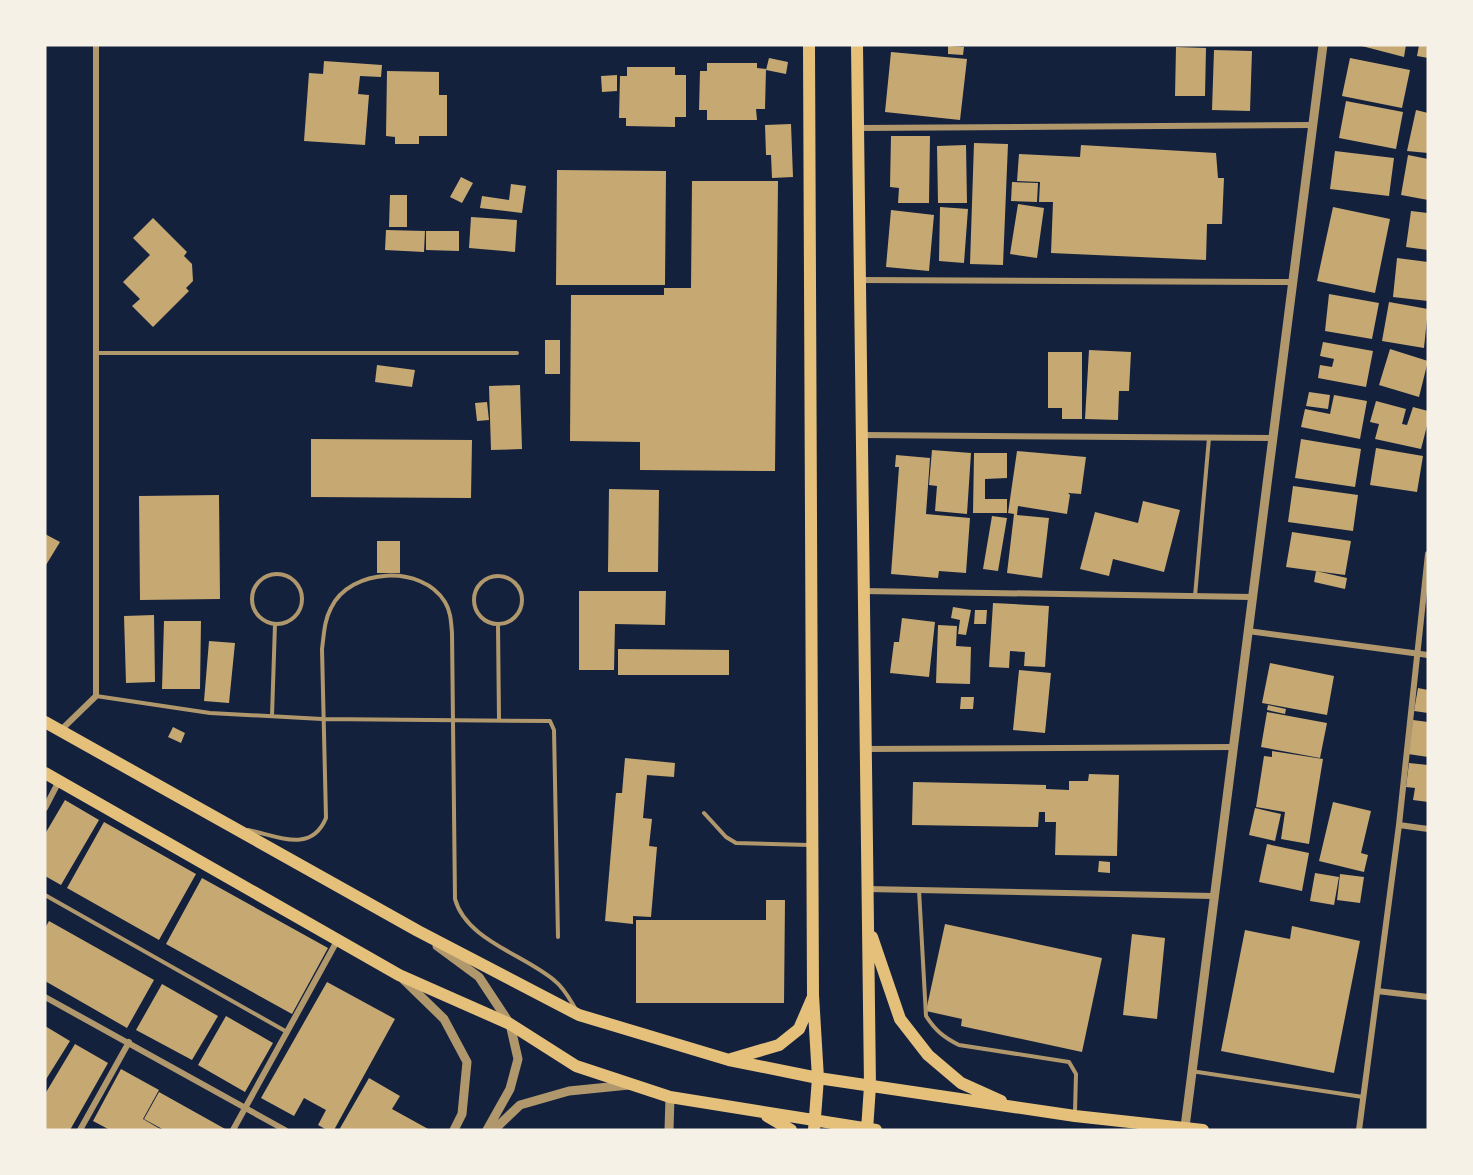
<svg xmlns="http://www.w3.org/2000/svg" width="1473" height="1175" viewBox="0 0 1473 1175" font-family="'Public Sans',sans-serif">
<rect width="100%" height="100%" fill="#14213d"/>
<path fill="#c6a872" d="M1358 45H1406L1404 57Z
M1419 45H1428V58L1417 56Z
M948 46 964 47 963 55 948 54Z
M1176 47 1206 48 1205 96H1175Z
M1214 50 1252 51 1250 111 1212 110Z
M891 52 967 59 960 120 885 112Z
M769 58 788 62 786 74 766 70Z
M1350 58 1410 70 1402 108 1342 96Z
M324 61 382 65 381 77 360 76 358 94 369 95 365 145 304 141 309 73 323 74Z
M707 63H757V68L766 69 765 109H756L757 120H707V110H699L700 71H707Z
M627 67H675V75H686V117H675V127L626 126V118H619L620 76H627Z
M387 71 439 72V95H447V136H419V144H395V137L386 136Z
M617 75V91L602 92 601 76Z
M1346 101 1403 112 1396 149 1339 138Z
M1416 110 1428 113V153L1407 151Z
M791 124 793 177 772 178 771 155H766L765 125Z
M891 136H930L929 203H898L899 188 890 187Z
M974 143 1008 144 1003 265 970 264Z
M966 145 967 203H938L937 146Z
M1081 145 1216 153 1218 178H1224L1222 224H1207L1206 260 1051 253 1053 202H1039L1040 182 1017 181 1019 154 1080 157Z
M1335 151 1394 158 1389 196 1330 189Z
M1408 155 1428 159V200L1401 195Z
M557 170 666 171 665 285H556Z
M461 177 473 183 462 203 450 197Z
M692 181H778L775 471 640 470V442L570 441 571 295H664V288H691Z
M1012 182 1038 183 1037 202 1011 201Z
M511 184 526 186 522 213 480 208 482 196 509 200Z
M390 195H407V227H389Z
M1018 204 1044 208 1037 258 1010 254Z
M940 207 968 209 964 263 939 261Z
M1333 207 1390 219 1375 293 1317 281Z
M891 210 934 215 929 271 886 267Z
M1411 211 1428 213V250L1406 247Z
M471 217 517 220 515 252 469 248Z
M153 218 187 252 184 256 192 264 193 281 186 288 189 291 153 327 132 306 140 299 123 282 150 255 133 238Z
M386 230 425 231 424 252 385 250Z
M426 231H459V251L426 250Z
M1397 258 1428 262V301L1393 297Z
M1329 294 1379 303 1372 339 1325 331Z
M1389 302 1428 309 1424 348 1382 341Z
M545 340H560V374H545Z
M1323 342 1373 351 1366 387 1318 378 1320 365 1332 367 1334 359 1320 356Z
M1390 349 1428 361 1419 397 1379 385Z
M1089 350 1131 352 1129 391H1119L1118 420 1085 419Z
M1048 352H1082V419H1062V408H1048Z
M377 365 415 370 412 387 375 382Z
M520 385 522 449 491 450 489 386Z
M1309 392 1330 395 1328 409 1306 406Z
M1334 395 1367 401 1360 439 1301 427 1305 409 1330 414Z
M1376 401 1406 409 1402 424 1407 425 1413 407 1428 411V422L1421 449 1375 439 1379 424 1370 422Z
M487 402 489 420 477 421 475 403Z
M311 439 472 440 471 498 311 497Z
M1301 439 1361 449 1355 487 1295 478Z
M1376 448 1423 456 1417 492 1370 485Z
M932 450 971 453 967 514 935 511 937 486 929 485Z
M1017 451 1086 457 1081 494 1068 493 1070 495 1067 514 1018 506 1017 515 1049 518 1042 578 1007 573 1014 514 1008 513Z
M974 453H1007V478L985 479V499H1007V513H973Z
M896 455 930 458 926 514 970 518 966 573 939 571 938 578 891 574 899 467H895Z
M1293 486 1358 495 1353 531 1288 522Z
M609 489 659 490 658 572H608Z
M219 495 220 599 140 600 139 496Z
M1143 501 1180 510 1164 572 1113 559 1109 576 1080 569 1095 512 1138 523Z
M992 516 1007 518 998 571 983 569Z
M1292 532 1351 541 1345 575 1286 567Z
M45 534 60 542 46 565 45 564Z
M377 541H400V573H377Z
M1316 571 1347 578 1345 589 1314 582Z
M579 591H666L665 625 615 624 614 670H579Z
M993 603 1049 606 1045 667 1024 666 1025 652 1010 651 1009 668 989 667Z
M953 607 971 610 966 635 958 634 960 620 951 618Z
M975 610H987L986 624H974Z
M154 615 155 682 126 683 124 616Z
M902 618 935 622 929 677 890 673 894 642H899Z
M164 621H201L200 689H162Z
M938 625 957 626 956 646 971 647 970 684 936 683Z
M209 641 235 643 229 703 204 701Z
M618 649 729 650V675H618Z
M1270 663 1334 676 1327 715 1262 703Z
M1019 670 1051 673 1045 733 1013 730Z
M1418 688 1428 690V713L1414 711Z
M961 697H974L973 709H960Z
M1268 705 1286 709 1285 714 1267 710Z
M1267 712 1327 723 1320 758 1261 747Z
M1413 720 1428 722V757L1408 754Z
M173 727 185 733 181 743 168 737Z
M1272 751 1323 759 1309 844 1281 839 1285 812 1256 807 1264 756 1272 757Z
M625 758 675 763 674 777 647 775 643 818 652 819 649 846 657 847 651 917 633 916V924L605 921 616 793H622Z
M1409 763 1428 765V802L1413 800 1415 788 1406 787Z
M1089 774 1119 775 1117 856 1055 855 1056 822H1045V812H1039L1038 827 912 825 913 782 1046 785V789L1069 790V781H1088Z
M65 800 99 820 61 885 45 876V834Z
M1333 802 1371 811 1361 853 1368 855 1364 872 1319 861Z
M1255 808 1281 814 1275 841 1249 835Z
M104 822 196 874 159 940 67 888Z
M1267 844 1309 853 1302 891 1259 882Z
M1099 861 1110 862V873L1098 872Z
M1315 873 1339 877 1334 905 1310 901Z
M1340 874 1364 877 1360 903 1337 900Z
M202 878 328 948 292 1014 166 944Z
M766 900H785L784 1003H636V920H766Z
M49 921 154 980 127 1028 45 981V928Z
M945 924 1102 958 1082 1052 961 1026 962 1019 926 1011Z
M1292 926 1360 941 1334 1073 1221 1051 1245 930 1290 939Z
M1132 934 1165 938 1157 1019 1123 1015Z
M327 982 395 1019 334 1130H327L318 1125 326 1110 304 1098 294 1116 261 1098Z
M162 984 218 1016 192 1060 136 1030Z
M226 1016 273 1043 245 1092 198 1065Z
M45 1026 70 1041 45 1081Z
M75 1044 108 1063 70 1130H45V1094Z
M121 1069 159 1090 143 1119 162 1130H110L93 1121Z
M369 1078 400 1096 392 1109 430 1130H339Z
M159 1092 227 1130H164L144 1119Z"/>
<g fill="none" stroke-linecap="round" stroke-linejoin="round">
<path stroke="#b1986c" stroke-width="4" d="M98 353H517
M252 599a25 25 0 1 1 50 0a25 25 0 1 1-50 0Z
M474 600a24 24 0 1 1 48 0a24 24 0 1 1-48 0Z
M1195 596 1209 438
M498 625 499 720
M96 696 210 713 322 719 550 721 554 730 558 937
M272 716 275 624
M704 813 726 837 736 843 809 845
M248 830C278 836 311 854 326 818L322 649C324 635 324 621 331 608 350 568 422 564 445 602 451 612 451 622 452 633L455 899C466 940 525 955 555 981 564 988 569 998 575 1008
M919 890 926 1016C935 1030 943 1037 959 1045L1069 1062 1076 1074 1075 1112
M45 895 287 1032
M1191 1071 1363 1097"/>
<path stroke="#b1986c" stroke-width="6" d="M858 128 1313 125
M859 280 1293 282
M862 435 1272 438
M863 591 1252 597
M1248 631 1428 655
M61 730 96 696V45
M865 749 1233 747
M45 808 59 781
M1399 825 1428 829
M867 889 1213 896
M1377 991 1428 997
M45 997 285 1130
M80 1130 129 1042
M233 1130 337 941
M1359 1130 1399 825 1428 554"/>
<path stroke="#b1986c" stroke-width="9" d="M437 946 479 977 510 1024 518 1059 510 1089 487 1130
M403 979 444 1019 467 1062 462 1114 454 1130
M1185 1127 1323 45
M494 1130 520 1105 569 1091 629 1085
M669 1130 670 1097"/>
<path stroke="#e5c07b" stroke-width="12" d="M809 45 813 995 818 1078 814 1130
M857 45 870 1086 867 1130
M45 722 418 931 579 1015 729 1060 818 1078 1075 1116 1203 1130
M45 773 399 975 510 1024 576 1066 670 1097 876 1130
M872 937 900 1019 928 1055 961 1083 1001 1101
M731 1059 779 1045 799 1029 812 999
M767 1116 791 1130"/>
</g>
<rect width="1473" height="1175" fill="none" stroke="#f6f1e7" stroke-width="93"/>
</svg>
